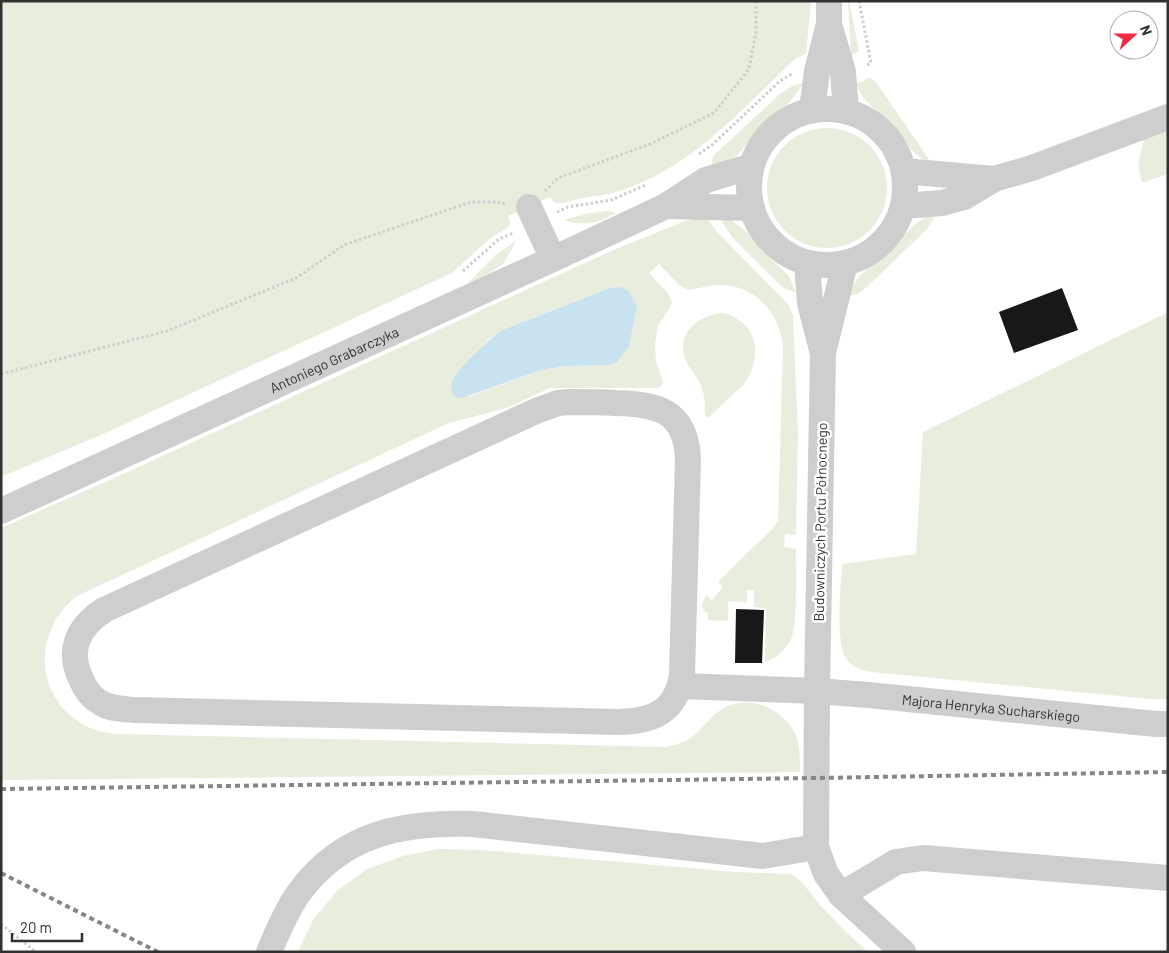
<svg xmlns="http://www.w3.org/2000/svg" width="1169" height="953" viewBox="0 0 1169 953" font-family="Barlow,sans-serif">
<rect width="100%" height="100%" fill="#fff"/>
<path fill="#e8eede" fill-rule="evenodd" d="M1 1H811L806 54 795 59C741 110 687 173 613 193 603 196 593 196 583 198 574 199 562 206 554 202L550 197 508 216 510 223 508 227 487 241 452 273 101 435 1 477Z
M848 1H849L859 51 851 56Z
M869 77 876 82 930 161C911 157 906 140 894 127 877 109 865 107 856 83L864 81Z
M804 83 789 103 765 121 737 156 711 169 713 156 780 94 794 85Z
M767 188a60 60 0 1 1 120 0a60 60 0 1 1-120 0Z
M1168 129V174L1142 183 1138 165 1144 138Z
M607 211 616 213C599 223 583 227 564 220L584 214Z
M934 214 933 220 927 229 867 287 858 294 848 296C858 272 866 272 884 256 902 240 909 223 934 214Z
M706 216 717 232 788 304 793 315 798 433 796 535 785 534 784 547 796 549C796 569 798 623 791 639 785 651 776 658 765 662L766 608 754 607V590H747V602L728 601V621L708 620V612L706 613 701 606 706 595 712 600 723 587 718 582 772 529 778 521 783 345C779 312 754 284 719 285 708 285 698 289 688 290L679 285 659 264 649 273 668 293 672 302 670 307 658 326 655 344 656 361 663 382 661 386 658 388H550L507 408 449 423 77 596C34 629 33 694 81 723 92 730 104 733 117 734L665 747C703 742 700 719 728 706 754 695 787 711 797 738 800 749 800 760 800 772L1 780V528L121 475 611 251 685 221ZM620 287 608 365 566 366 541 370 470 396 454 378 489 339 500 331 610 288Z
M721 220H731L747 232 761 250 789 276 796 293 784 288 779 284 732 237Z
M517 240 503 264 488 274 467 284 495 256Z
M1168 312V699H1150L872 672C861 670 852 668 846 658 835 642 841 585 842 564L916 554 923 432Z
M724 313C759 324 763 356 744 384L708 418 705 415C705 406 705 397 702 388 698 377 689 369 685 358 676 331 701 314 724 313Z
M438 849 481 850 736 872 791 874 800 880 822 907 844 930 868 952H298L313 920 337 891 367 869 403 856Z"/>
<path fill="#c9e2ef" d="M620 287 628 290 637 306 629 346 617 362 608 365 566 366 541 370 462 398 455 397C452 393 450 388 452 383 455 370 489 340 500 331L610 288Z"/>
<path fill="#181818" d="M1062 288 1078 330 1014 353 999 312Z
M736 609 764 610 762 663H735Z"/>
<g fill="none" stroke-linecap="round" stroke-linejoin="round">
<path stroke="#cecece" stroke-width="3" stroke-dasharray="2.5 2.5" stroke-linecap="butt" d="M859 1 871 63 867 65
M699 154 712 145 780 81 792 74
M545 191 558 178 650 144 714 113 749 69 756 33V1
M557 212 568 207 611 200 646 185
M463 271 499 239 513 233
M1 374 167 331 296 278 344 245 471 202H497L506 204
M1 924 36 952"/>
<g stroke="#cecece" stroke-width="26">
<path d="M829 24 843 72 846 111"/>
<circle cx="827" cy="187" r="78"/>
<path d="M812 110 817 71 829 24V1"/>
<path d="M904 171 994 179"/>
<path d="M666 206 752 208"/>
<path d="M903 206 942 203 964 197 994 179 1032 168 1168 117"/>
<path d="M529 207 553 259"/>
<path d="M807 263 810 303 822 350"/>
<path d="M845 263 823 353 817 691 816 847 826 874 841 895 903 952"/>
<path d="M569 402C585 402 600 402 616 403 658 404 686 411 688 459L682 675C676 712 653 721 619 722L135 710C123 709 111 709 101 703 92 698 85 689 81 679 67 650 78 627 104 610L536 411 558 403Z"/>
<path id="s1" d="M1 511 553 259 666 206 706 180 749 167"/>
<path id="s2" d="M680 686 817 691 868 695 1156 724H1168"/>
<path d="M841 895 896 862 923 858 1168 878"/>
<path d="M269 952C277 933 286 911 298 894 342 833 402 822 473 824L763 856 816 847"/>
</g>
<path stroke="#868686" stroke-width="4" stroke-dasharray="5 4" stroke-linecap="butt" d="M1 789 816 778 1168 772
M1 873 158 952"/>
</g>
<g text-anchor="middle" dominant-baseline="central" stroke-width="5" stroke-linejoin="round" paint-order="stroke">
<g font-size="14" fill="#313131" stroke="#fff">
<text stroke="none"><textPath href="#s1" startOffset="366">Antoniego Grabarczyka</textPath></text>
<text transform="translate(820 522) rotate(-89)">Budowniczych Portu Północnego</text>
<text stroke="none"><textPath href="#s2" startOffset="312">Majora Henryka Sucharskiego</textPath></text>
</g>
</g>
<rect width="1169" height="953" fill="none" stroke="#313131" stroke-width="5"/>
<g transform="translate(1134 35) rotate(69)"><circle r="24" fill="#ffffff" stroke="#adadad"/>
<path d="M0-4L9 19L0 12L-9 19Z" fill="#f02a43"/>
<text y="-8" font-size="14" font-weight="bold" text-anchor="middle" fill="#313131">N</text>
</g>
<path d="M12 933v8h70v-8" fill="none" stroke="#313131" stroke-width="2.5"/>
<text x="20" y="933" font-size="15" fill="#313131" stroke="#ffffff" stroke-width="4" paint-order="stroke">20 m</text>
</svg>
